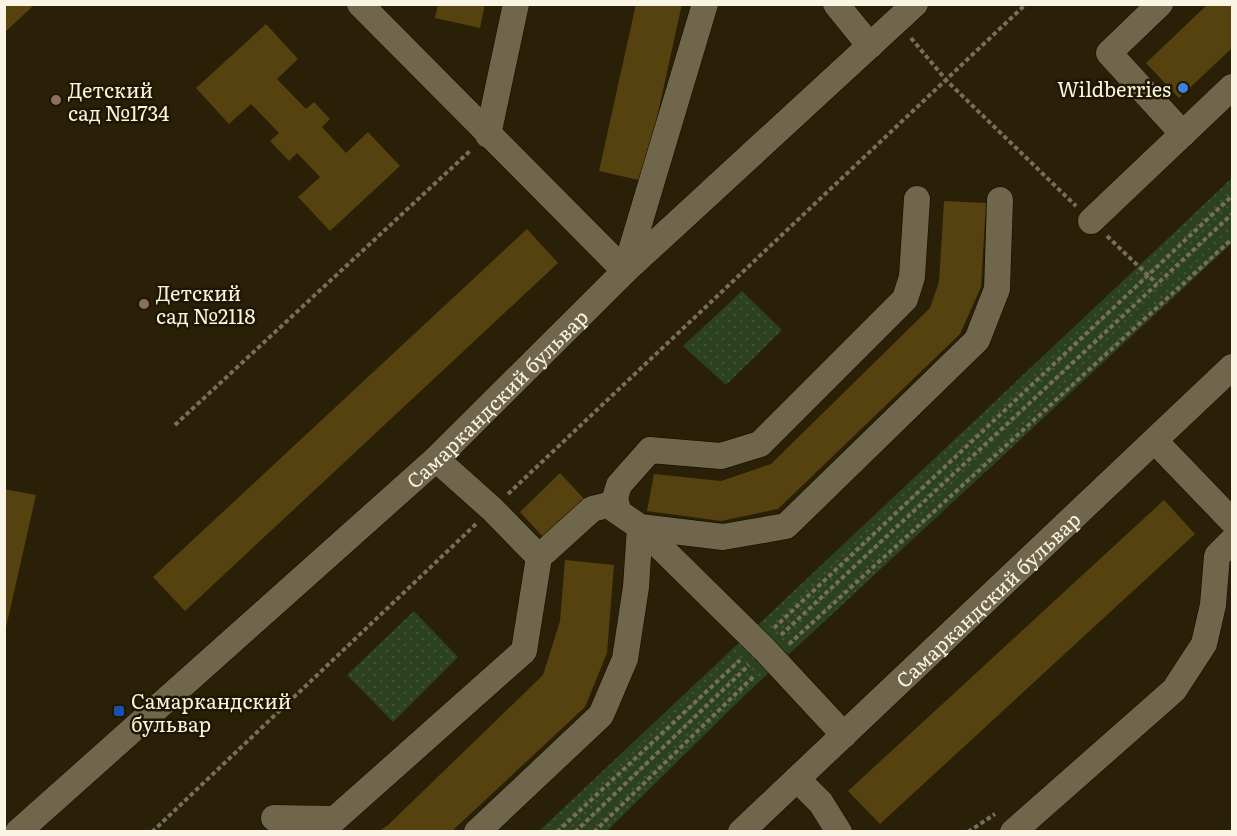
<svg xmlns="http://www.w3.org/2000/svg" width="1237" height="836" viewBox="0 0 1237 836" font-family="Literata,serif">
<defs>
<pattern id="green-dots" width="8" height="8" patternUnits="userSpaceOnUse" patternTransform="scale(1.5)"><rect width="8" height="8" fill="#2b411f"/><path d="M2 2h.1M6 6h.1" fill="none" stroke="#405435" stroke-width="1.8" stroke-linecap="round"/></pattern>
</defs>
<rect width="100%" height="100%" fill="#292007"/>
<path fill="url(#green-dots)" d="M1232 178V243L744 696 607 831 538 832Z
M742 291 782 330 726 385 683 346Z
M414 611 458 657 393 722 347 675Z"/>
<path fill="#55420e" d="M4 4H29L32 7 4 33Z
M438 4H485L480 28 435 18Z
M636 4H682L643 181 599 171Z
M1208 4H1232V48L1179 98 1146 63Z
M266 24 298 59 277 79 306 109 314 102 330 119 322 127 346 153 368 132 400 166 330 231 298 197 320 177 297 153 289 161 270 141 279 133 251 104 229 124 196 88Z
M944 201 986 203 981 287 960 334 778 509 721 521 647 511 654 474 721 481 771 464 930 308 939 282Z
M527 229 558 263 185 611 153 577Z
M560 473 587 502 546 540 520 512Z
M4 489 36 495 5 632 4 631Z
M1164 500 1195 534 880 824 848 791Z
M565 560 614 565 607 653 585 707 451 832H377L387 826 543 675 560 621Z"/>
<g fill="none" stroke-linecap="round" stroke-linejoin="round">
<defs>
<g id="minor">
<path d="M360 4 625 271 705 4"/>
<path d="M836 4 870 46"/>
<path d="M1160 4 1109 53 1183 134"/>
<path d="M488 135 516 4"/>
<path d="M1091 221 1232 87"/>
<path d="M1155 441 1232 521"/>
<path d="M436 459 492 509 539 557"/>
<path d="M618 510 615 498 619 485 650 450 721 456 760 444 905 299 912 277 917 199"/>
<path d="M797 779 821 803 839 832"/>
<path d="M274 818 335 819 524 651 539 557 592 509 608 505 640 527 765 650 844 735"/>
<path id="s1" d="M18 832 436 459 625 271 915 4"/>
<path d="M477 832 601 715 625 659 636 587 640 527 723 537 786 526 977 340 997 289 1000 200"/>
<path id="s2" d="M741 832 1232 367"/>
<path d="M1013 832 1174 690 1204 644 1213 605 1217 556 1232 541"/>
</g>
</defs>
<use href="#minor" stroke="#120900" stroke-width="27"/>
<path stroke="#776f5a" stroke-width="4" stroke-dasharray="4.5 3" stroke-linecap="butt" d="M911 38 947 81 1076 206
M1107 236 1157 284
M175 425 471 150
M508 494 1026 4
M774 628 1232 196
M781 635 1232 214
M789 644 1232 239
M152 832 476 524
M557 832 740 660
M575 832 749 665
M594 832 755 675
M968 832 995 814"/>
<use href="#minor" stroke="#70664c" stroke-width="26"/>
</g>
<circle fill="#3f7fe0" stroke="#201701" stroke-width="2" cx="1183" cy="88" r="6"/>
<g fill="#8d6e63" stroke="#201701" stroke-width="2">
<circle cx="56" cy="100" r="6"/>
<circle cx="144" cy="304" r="6"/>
</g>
<rect fill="#1a4fb4" stroke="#201701" stroke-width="2" x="113" y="705" width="12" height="12" rx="3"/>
<g text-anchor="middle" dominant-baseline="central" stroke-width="5" stroke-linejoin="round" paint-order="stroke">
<g font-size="20" fill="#faf4e5" stroke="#201701" text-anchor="start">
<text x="1171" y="88" text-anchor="end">Wildberries</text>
<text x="68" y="89">Детский<tspan x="68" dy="23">сад №1734</tspan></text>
<text x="156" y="292">Детский<tspan x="156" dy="23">сад №2118</tspan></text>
<text x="131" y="700">Самаркандский<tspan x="131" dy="23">бульвар</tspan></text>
</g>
<g font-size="20" fill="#faf4e5" stroke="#201701">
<text stroke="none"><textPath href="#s1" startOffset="646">Самаркандский бульвар</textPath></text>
<text stroke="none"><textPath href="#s2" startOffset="339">Самаркандский бульвар</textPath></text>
</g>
</g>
<rect width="1237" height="836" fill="none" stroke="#faf4e5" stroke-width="12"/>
</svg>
